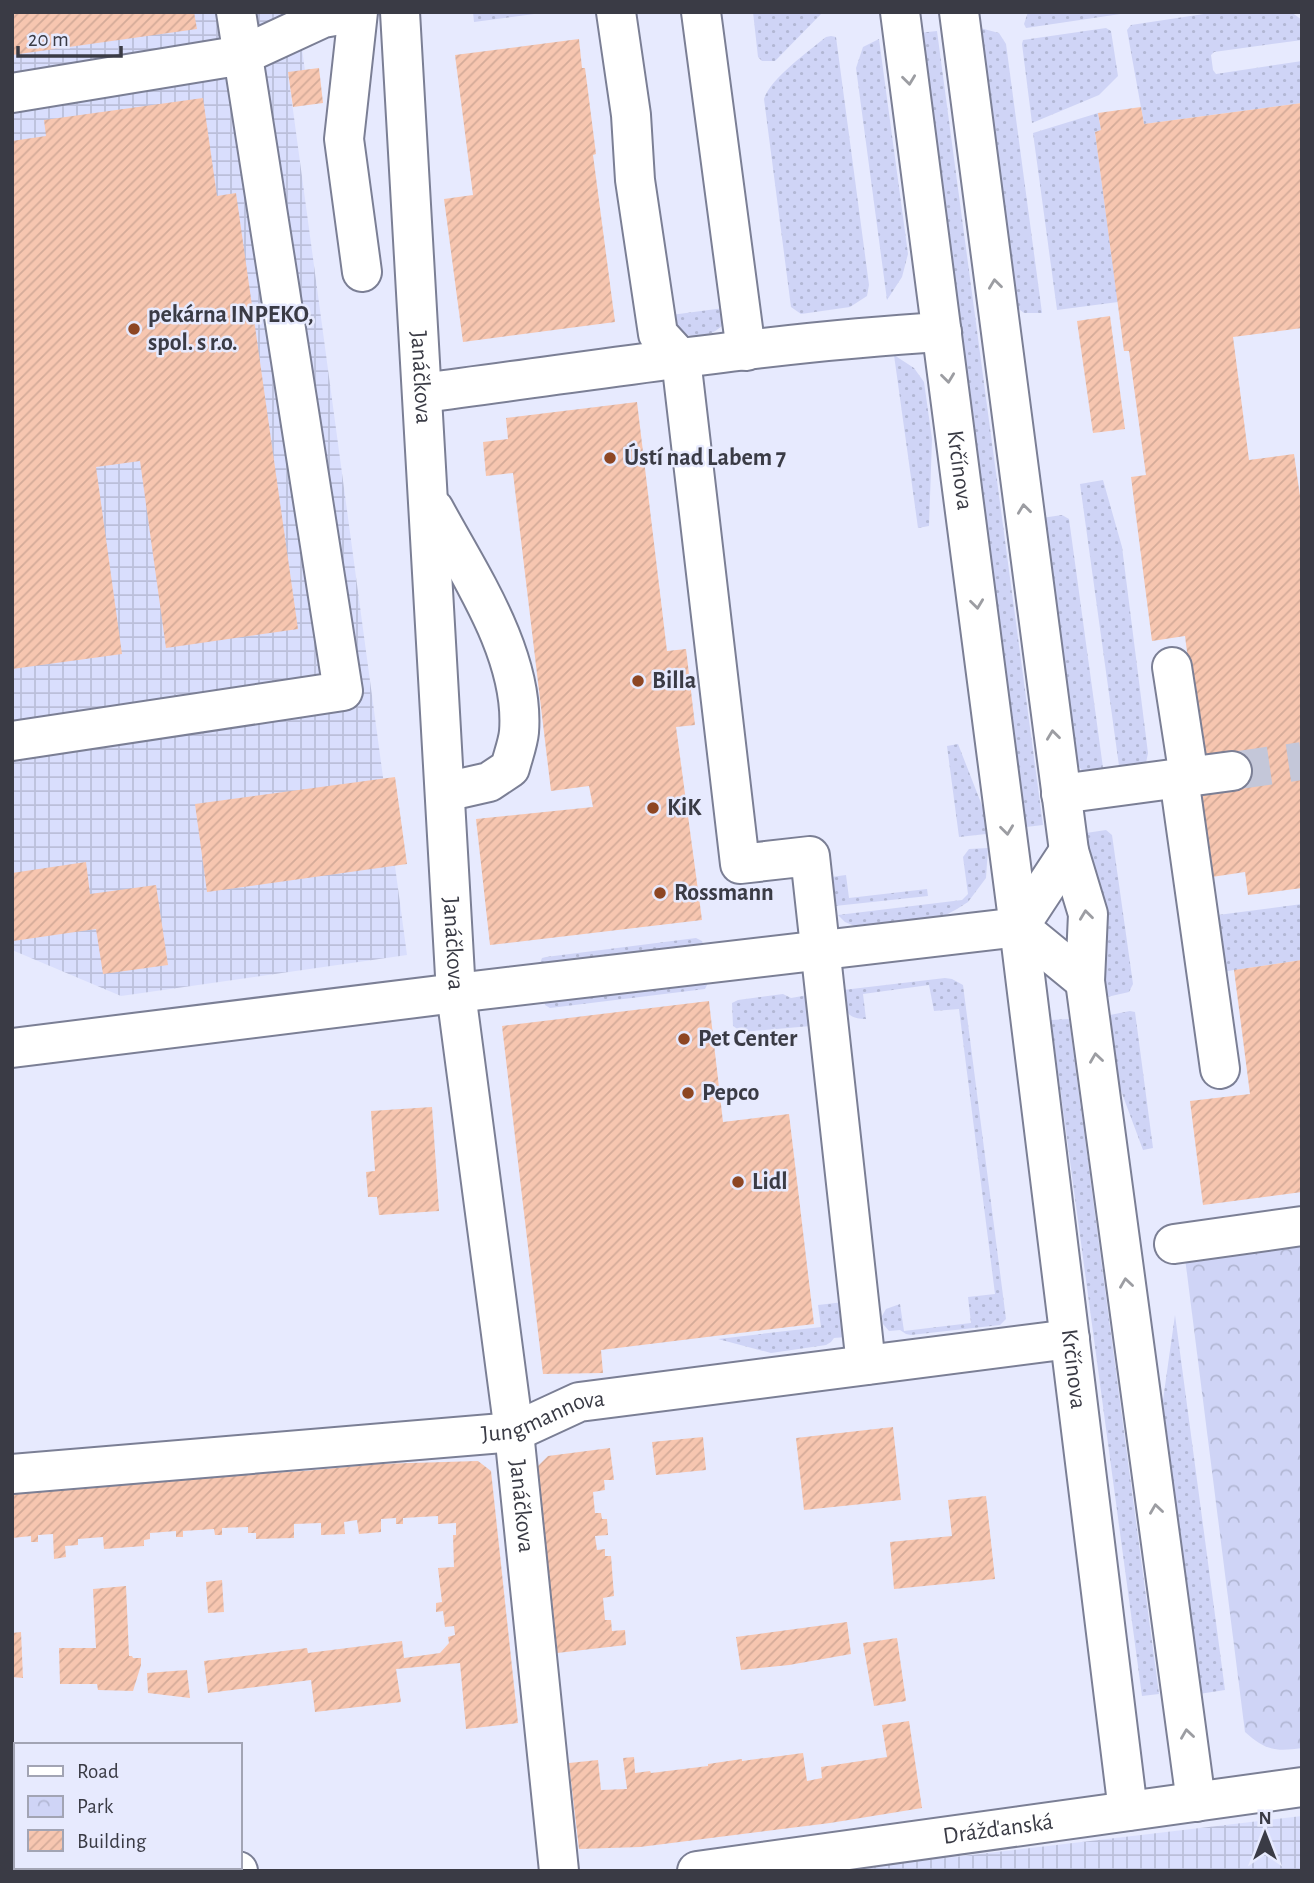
<svg xmlns="http://www.w3.org/2000/svg" width="1314" height="1883" viewBox="0 0 1314 1883" font-family="'Alegreya Sans',sans-serif">
<defs>
<pattern id="industrial-grid" width="8" height="8" patternUnits="userSpaceOnUse" patternTransform="scale(1.75)"><rect width="8" height="8" fill="#d9defd"/><path d="M0 4h8M4 0v8" fill="none" stroke="#bbbfda"/></pattern>
<pattern id="grass-dots" width="8" height="8" patternUnits="userSpaceOnUse" patternTransform="scale(1.75)"><rect width="8" height="8" fill="#cfd4f6"/><path d="M2 2h.1M6 6h.1" fill="none" stroke="#b2b7d4" stroke-width="1.8" stroke-linecap="round"/></pattern>
<pattern id="park-crowns" width="20" height="18" patternUnits="userSpaceOnUse" patternTransform="scale(1.75)"><rect width="20" height="18" fill="#cfd4f6"/><path d="M2 6a3 3 0 1 1 6 0M12 15a3 3 0 1 1 6 0" fill="none" stroke="#b2b7d4"/></pattern>
<pattern id="building-hatch" width="6" height="6" patternUnits="userSpaceOnUse" patternTransform="scale(1.75)"><rect width="6" height="6" fill="#f7c6b0"/><path d="M-1 1l2-2M0 6l6-6M5 7l2-2" fill="none" stroke="#d4ab99"/></pattern>
</defs>
<rect width="100%" height="100%" fill="#e7eafe"/>
<path fill="url(#industrial-grid)" d="M12 12H297L305 71 288 73 407 955 121 996 12 950Z
M1302 1816V1871H835Z
M12 1851 16 1852V1867H67L79 1871H12Z"/>
<path fill="url(#grass-dots)" d="M473 12H549L474 22Z
M753 12H823L775 61H762L758 57Z
M1028 12H1134L1026 28 1024 24Z
M1217 12H1291L1302 20V40L1214 52 1211 55 1213 70 1216 74 1302 61V103L1144 124 1127 30 1131 25Z
M980 28 999 33 1006 44 1042 313H1024L1015 306Z
M1106 28 1111 31 1118 76 1099 95 1032 123 1022 44 1023 40Z
M937 31 1043 825 1026 827 919 33Z
M831 36 836 37 869 285 867 296 850 307 801 314 791 307 764 99C770 79 809 51 826 37Z
M879 39 908 254 902 277 887 300 856 68 863 47Z
M1098 113 1101 130 1095 132 1118 302 1057 310 1033 133Z
M724 308 726 322C710 339 693 340 673 329L671 315Z
M894 355 914 368 924 382 932 439 929 526 918 528Z
M1103 480 1122 547 1148 753 1146 763 1120 773 1080 484Z
M1062 515 1069 519 1104 775 1084 773 1076 763 1042 518Z
M958 744 983 808 986 834 959 837 947 746Z
M1106 830 1112 835 1133 984 1129 992 1107 997 1086 833Z
M988 848 986 878 968 902 957 909 944 916 857 927 845 922 838 915 962 900 968 894 963 857 969 849Z
M846 875 849 898 927 889 928 896 835 906 831 877Z
M1302 904V960L1214 973 1210 922 1218 915Z
M696 938 702 941 703 946 539 966 542 958 546 957Z
M945 978 952 979 963 985 1006 1319 1000 1325 911 1335 906 1334 900 1330 889 1331 883 1324 882 1316 886 1309 900 1304 904 1331 971 1323 968 1297 995 1294 959 1009 934 1011 929 985 863 994 866 1019C844 1019 845 1008 843 990Z
M706 980 707 985 705 989 550 1008 545 1005 544 999Z
M783 994 791 998 808 995 811 1026 742 1032 733 1026 732 1003 738 1000Z
M1130 1011 1135 1012 1153 1148 1143 1150 1120 1088 1110 1015Z
M1069 1019 1159 1694 1142 1696 1051 1020Z
M844 1302 846 1337 834 1338 831 1342 826 1345 771 1353 718 1339 821 1327 818 1305Z
M1175 1315 1225 1690 1199 1694 1162 1407Z"/>
<path fill="url(#park-crowns)" d="M1302 1230V1748C1275 1752 1265 1750 1245 1732L1184 1250Z"/>
<path fill="url(#building-hatch)" d="M12 12H194L197 29 12 55Z
M579 39 582 68H585L596 154 593 155 615 322 463 342 444 199 473 195 455 55Z
M319 68 323 103 293 107 288 72Z
M203 98 217 196 236 193 298 629 166 648 140 461 96 467 122 654 12 669V141L46 136 44 120Z
M1302 103V328L1233 337 1249 460 1294 454 1302 510V888L1248 895 1245 872 1205 878 1193 791 1201 761 1185 636 1152 641 1131 477 1146 475 1129 351H1124L1095 132 1101 130 1098 113 1141 107 1144 124Z
M1110 316 1125 429 1093 433 1077 321Z
M637 402 667 651 686 649 695 725 676 727 702 920 490 945 476 819 593 807 589 786 551 791 513 473 486 476 483 442 508 439 506 418Z
M395 777 407 864 207 892 195 804Z
M86 862 90 894 156 885 168 965 103 974 96 929 13 941 12 873Z
M1302 960V1192L1203 1205 1190 1101 1250 1094 1234 970Z
M709 1001 723 1122 789 1114 814 1324 601 1350 603 1373 543 1374 502 1026Z
M432 1107 439 1211 379 1215 377 1197H368L366 1172 375 1171 371 1111Z
M893 1427 901 1500 804 1510 796 1438Z
M703 1437 706 1470 656 1475 652 1442Z
M610 1448 614 1480H604L605 1490 593 1492 595 1513H601L602 1519H607L608 1535 595 1536 597 1550 605 1549V1556H611L614 1596 603 1598 605 1620H611L612 1631 625 1630 626 1645 557 1653 536 1468 548 1456Z
M478 1461 491 1471 518 1723 466 1729 460 1663 396 1669 401 1702 349 1708 315 1712 311 1680 208 1693 204 1661 307 1648 308 1653 402 1641 404 1658 440 1653 449 1643 448 1637 455 1635 454 1626 445 1627 443 1611 436 1612V1603L442 1602 438 1568 454 1567 453 1535H456V1523L438 1524V1516L403 1518V1524H396V1518L381 1519V1532L359 1534 357 1520 344 1522 345 1534 321 1535V1523L294 1524V1538L256 1539V1533H248V1527L222 1528V1535H215L214 1529 183 1531V1537H176V1531L150 1533V1539L144 1540V1546L104 1549 103 1537 78 1539V1545L65 1546 66 1557 54 1559 53 1534 38 1535V1542H31V1536L12 1538V1489L304 1471 378 1464Z
M986 1496 995 1579 894 1589 890 1542 952 1536 948 1500Z
M222 1580 224 1612 208 1613 206 1582Z
M126 1586 129 1656H132L133 1658H141V1665L133 1691 98 1690 97 1684H60L59 1648H96L93 1589Z
M847 1622 851 1654 789 1665 741 1670 736 1637Z
M21 1632 23 1678 12 1677V1633Z
M897 1638 906 1701 874 1706 863 1643Z
M187 1670 190 1698 148 1693 147 1673Z
M909 1721 922 1808 830 1823 640 1847 579 1849 569 1763 598 1760 601 1790 627 1789 623 1758 634 1757 635 1773 650 1771 651 1773 708 1766V1764L742 1759V1761L803 1753 807 1781 822 1778 821 1767 887 1757 882 1725Z"/>
<g fill="none" stroke-linecap="round" stroke-linejoin="round">
<path stroke="#c4c7d9" stroke-width="38" stroke-dasharray="38 19" stroke-linecap="butt" d="M1232 771 1302 761"/>
<defs>
<g id="minor">
<path d="M358 12 344 139 362 272"/>
<path id="s1" d="M400 12 456 993 514 1432 559 1871"/>
<path d="M616 12 631 115 635 180 658 334 681 359 740 864 810 856 866 1365"/>
<path d="M701 12 746 351"/>
<path id="s2" d="M900 12 1019 927 1128 1811"/>
<path d="M959 12 1069 851 1088 914 1085 981 1196 1802"/>
<path d="M12 93 243 55 323 18 357 12"/>
<path d="M422 393C594 371 768 342 942 332"/>
<path d="M434 509C469 574 525 655 519 732 518 743 513 756 510 768L489 782 445 792"/>
<path d="M1172 667 1189 777"/>
<path d="M12 741 343 691 236 12"/>
<path d="M1179 778 1220 1069"/>
<path d="M1061 794 1232 771"/>
<path d="M1019 927 1069 851"/>
<path d="M1019 927 1085 981"/>
<path d="M12 1048 456 993 1019 927"/>
<path d="M1174 1244 1302 1226"/>
<path id="s3" d="M12 1474 514 1432 579 1402 1070 1339"/>
<path d="M12 1817 16 1819"/>
<path d="M205 1867 238 1871"/>
<path id="s4" d="M697 1871 1302 1787"/>
</g>
</defs>
<use href="#minor" stroke="#7b7f95" stroke-width="42"/>
<use href="#minor" stroke="#fff" stroke-width="38"/>
</g>
<defs><path id="oneway-chevron" d="M-2-3.5L2.5 0L-2 3.5" fill="none" stroke-width="1.6" stroke-linecap="round" stroke-linejoin="round" transform="scale(1.75)"/></defs>
<g stroke="#9c9da2">
<use href="#oneway-chevron" transform="translate(909 80) rotate(83)"/>
<use href="#oneway-chevron" transform="translate(995 284) rotate(-97)"/>
<use href="#oneway-chevron" transform="translate(948 378) rotate(83)"/>
<use href="#oneway-chevron" transform="translate(1024 509) rotate(-97)"/>
<use href="#oneway-chevron" transform="translate(977 604) rotate(83)"/>
<use href="#oneway-chevron" transform="translate(1053 735) rotate(-97)"/>
<use href="#oneway-chevron" transform="translate(1007 830) rotate(83)"/>
<use href="#oneway-chevron" transform="translate(1086 915) rotate(-97)"/>
<use href="#oneway-chevron" transform="translate(1096 1058) rotate(-98)"/>
<use href="#oneway-chevron" transform="translate(1126 1283) rotate(-98)"/>
<use href="#oneway-chevron" transform="translate(1156 1509) rotate(-98)"/>
<use href="#oneway-chevron" transform="translate(1187 1734) rotate(-98)"/>
</g>
<g fill="#8d4623" stroke="#e7eafe" stroke-width="2.5">
<circle cx="134" cy="329" r="7"/>
<circle cx="610" cy="458" r="7"/>
<circle cx="638" cy="681" r="7"/>
<circle cx="653" cy="808" r="7"/>
<circle cx="660" cy="893" r="7"/>
<circle cx="684" cy="1039" r="7"/>
<circle cx="688" cy="1093" r="7"/>
<circle cx="738" cy="1182" r="7"/>
</g>
<g text-anchor="middle" dominant-baseline="central" stroke-width="5" stroke-linejoin="round" paint-order="stroke">
<g font-size="24" font-weight="bold" fill="#3a3b45" stroke="#e7eafe" text-anchor="start">
<text x="148" y="315">pekárna INPEKO,<tspan x="148" dy="28">spol. s r.o.</tspan></text>
<text x="624" y="458">Ústí nad Labem 7</text>
<text x="652" y="681">Billa</text>
<text x="667" y="808">KiK</text>
<text x="674" y="893">Rossmann</text>
<text x="698" y="1039">Pet Center</text>
<text x="702" y="1093">Pepco</text>
<text x="752" y="1182">Lidl</text>
</g>
<g font-size="24" fill="#3a3b45" stroke="#e7eafe">
<text stroke="none"><textPath href="#s1" startOffset="366">Janáčkova</textPath></text>
<text stroke="none"><textPath href="#s2" startOffset="462">Krčínova</textPath></text>
<text stroke="none"><textPath href="#s1" startOffset="933">Janáčkova</textPath></text>
<text stroke="none"><textPath href="#s2" startOffset="1368">Krčínova</textPath></text>
<text stroke="none"><textPath href="#s3" startOffset="536">Jungmannova</textPath></text>
<text stroke="none"><textPath href="#s1" startOffset="1500">Janáčkova</textPath></text>
<text stroke="none"><textPath href="#s4" startOffset="304">Drážďanská</textPath></text>
</g>
</g>
<rect width="1314" height="1883" fill="none" stroke="#3a3b45" stroke-width="28"/>
<rect x="14" y="1743" width="228" height="126" fill="#e7eafe" stroke="#a2a4b4" stroke-width="2"/>
<rect x="28" y="1766" width="35" height="10" fill="#ffffff" stroke="#a2a4b4" stroke-width="2"/>
<text x="77" y="1778" font-size="21" fill="#3a3b45">Road</text>
<rect x="28" y="1796" width="35" height="21" fill="url(#park-crowns)" stroke="#a2a4b4" stroke-width="2"/>
<text x="77" y="1813" font-size="21" fill="#3a3b45">Park</text>
<rect x="28" y="1830" width="35" height="21" fill="url(#building-hatch)" stroke="#a2a4b4" stroke-width="2"/>
<text x="77" y="1848" font-size="21" fill="#3a3b45">Building</text>
<g transform="translate(1265 1834)" stroke="#e7eafe" stroke-width="5" paint-order="stroke">
<path d="M0-5L12 26L0 18L-12 26Z" fill="#3a3b45"/>
<text y="-10" font-size="19" font-weight="bold" text-anchor="middle" fill="#3a3b45">N</text>
</g>
<path d="M18 46v10h103v-10" fill="none" stroke="#3a3b45" stroke-width="3.5"/>
<text x="28" y="46" font-size="21" fill="#3a3b45" stroke="#e7eafe" stroke-width="5" paint-order="stroke">20 m</text>
</svg>
